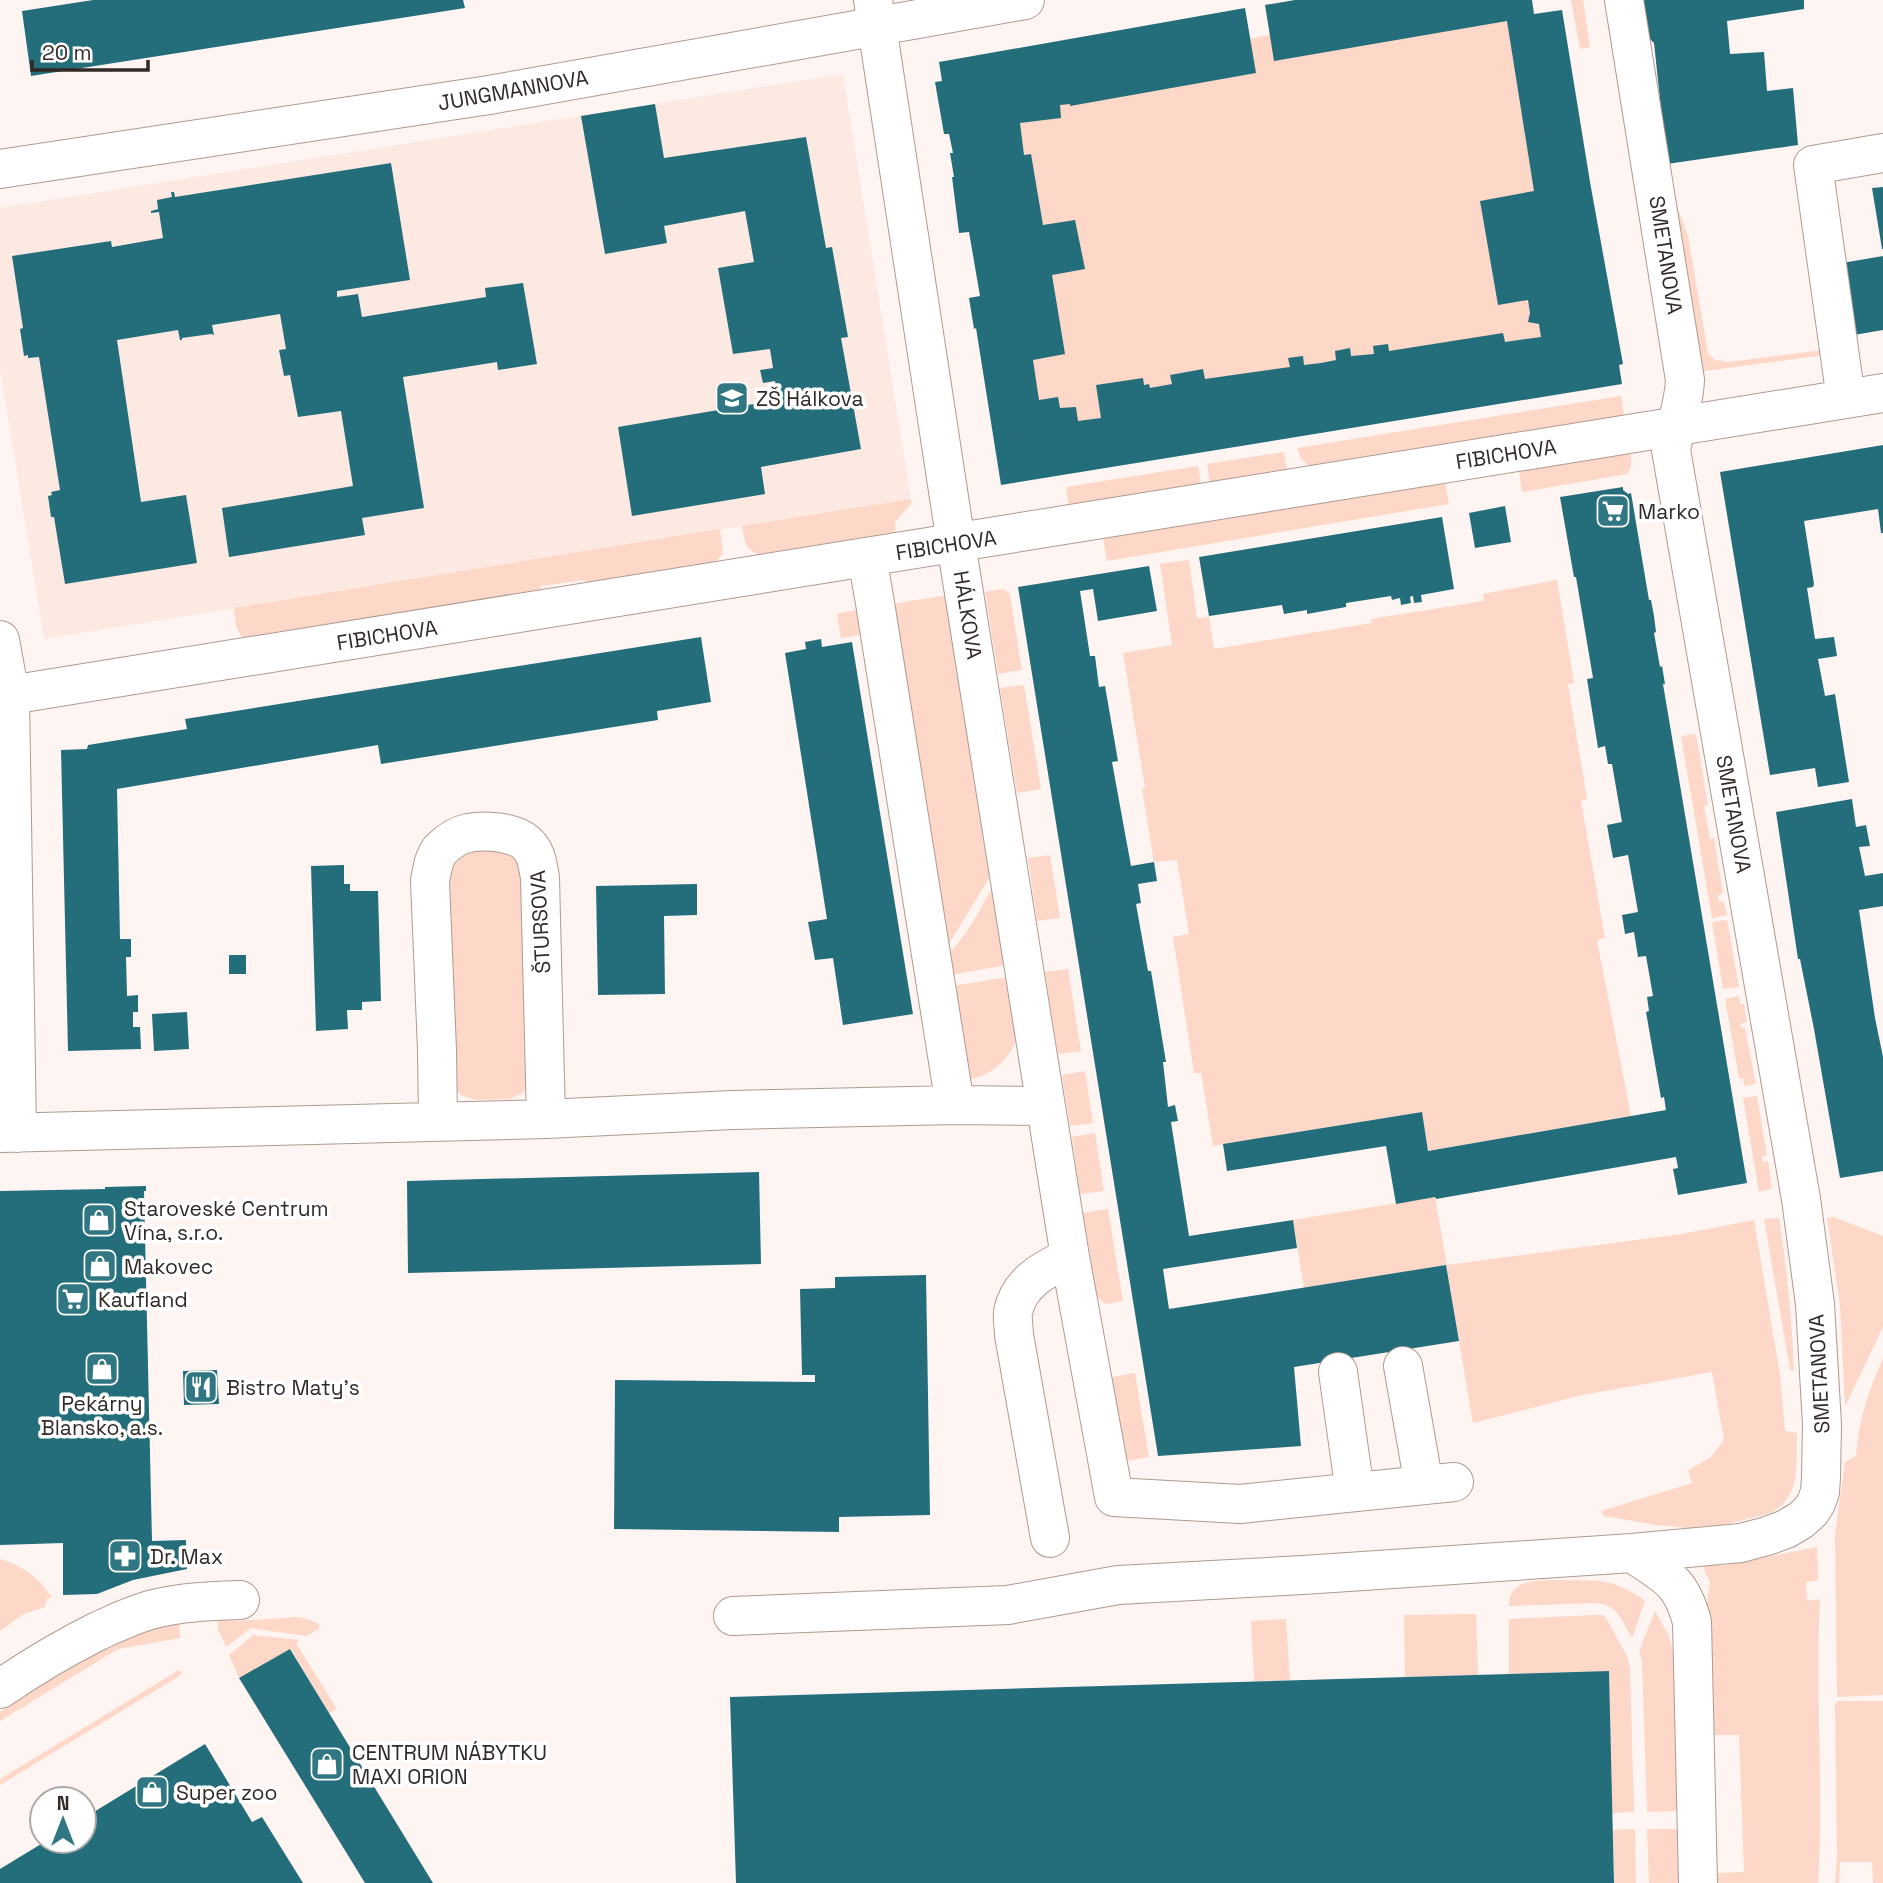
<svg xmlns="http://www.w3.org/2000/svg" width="1883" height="1883" viewBox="0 0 1883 1883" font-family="'Space Grotesk',sans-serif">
<rect width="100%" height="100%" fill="#fef5f2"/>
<path fill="#fce9e2" d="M843 74 911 499 44 639 0 369V208Z"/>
<path fill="#fdd7c7" d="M1452 0H1510L1580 363 1022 453 963 94Z
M1571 0H1583L1590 47 1580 49Z
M1671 175 1678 209 1688 236 1708 353 1715 360 1728 362 1823 350 1825 355 1698 372Z
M1621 396 1624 416 1309 466 1301 459 1297 448Z
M1284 452 1287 471 1210 483 1207 464Z
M1622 453H1630C1632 462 1632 467 1627 474L1522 492 1519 471Z
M1198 466 1201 485 1069 506 1066 487Z
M1445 482 1449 504 1107 561 1103 538Z
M911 499V504L895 522 896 536 764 556C744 550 746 545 742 526Z
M720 529 723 554 713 564 586 585 585 580 541 586V591L244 638C235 631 235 619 234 608Z
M1189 560 1197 618 1209 617 1214 649 1372 623 1371 619 1484 601 1483 594 1557 580 1574 683 1568 684 1587 799 1581 801 1605 938 1597 940 1631 1116 1428 1151 1421 1112 1213 1146 1201 1073H1194L1173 937 1189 934 1177 860 1154 862 1142 789 1145 788 1123 653 1172 645 1160 564Z
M1002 589 1006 590 1010 595 1022 670 998 674 985 592Z
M948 595 993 872 947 947 886 605Z
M870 607 861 635 841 638 837 614Z
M1024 685 1041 789 1017 793 1000 688Z
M1696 734 1708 805 1704 806 1710 839 1714 838 1723 893 1718 896 1719 901 1724 902 1727 915 1712 918 1681 736Z
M488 842 527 865 532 1072 524 1092 510 1099 476 1100 461 1095 451 1082 444 873 457 851Z
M1050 855 1060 918 1037 921 1028 858Z
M994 885 1007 965 944 976 942 960C965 940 979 911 994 885Z
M1727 920 1739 987 1723 989 1712 922Z
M1068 969 1081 1051 1058 1054 1045 972Z
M1009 977 1016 1040C1010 1059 987 1080 966 1079L946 987Z
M1739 996 1740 1004H1744L1747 1022 1740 1024 1742 1028H1745L1756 1084 1744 1086 1743 1078H1739L1725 999Z
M1085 1071 1093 1123 1070 1126 1062 1075Z
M1757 1096 1767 1155 1762 1156 1763 1162 1768 1161 1772 1188 1759 1192 1743 1098Z
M1095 1133 1104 1191 1080 1194 1072 1137Z
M1435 1197 1447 1265 1682 1234 1754 1220 1780 1375 1785 1431 1797 1433C1796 1459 1801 1492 1777 1509 1769 1515 1756 1516 1747 1519 1731 1523 1715 1528 1699 1529L1656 1525 1604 1516 1601 1511 1692 1483 1688 1470 1710 1458 1724 1440 1712 1372 1582 1395 1473 1423 1446 1265 1304 1288 1293 1220Z
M1108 1209 1123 1301 1105 1304 1097 1297 1083 1213Z
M1833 1217 1883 1236V1327L1845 1407 1840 1305 1827 1218Z
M1779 1218C1787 1269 1792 1319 1794 1370H1790L1764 1219Z
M1883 1358V1695L1837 1697 1835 1535 1845 1462 1856 1456C1858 1422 1869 1389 1883 1358Z
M1135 1373 1149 1457 1121 1462 1108 1378Z
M1817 1547 1818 1580 1806 1582 1807 1601 1820 1599C1815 1694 1824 1789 1818 1883H1716V1873L1744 1872 1739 1735H1711L1707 1603 1710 1581 1705 1573 1703 1563 1707 1561 1721 1566Z
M0 1559C23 1566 39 1577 52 1598H47L45 1607 24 1614 0 1631Z
M1599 1581C1617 1583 1631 1591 1645 1601L1632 1638C1622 1621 1618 1605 1596 1603L1509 1606C1509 1597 1511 1591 1519 1586 1532 1577 1581 1581 1599 1581Z
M1655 1611 1669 1636 1674 1657 1678 1811 1647 1812 1642 1661 1639 1651Z
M1476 1614 1478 1675 1405 1677 1404 1615Z
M1594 1615H1603L1606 1618 1627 1656 1630 1667 1634 1812 1612 1813 1609 1671 1509 1674V1619Z
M295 1617 308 1619 319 1624V1629L306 1636 251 1628 226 1647 218 1629V1620L238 1621Z
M1286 1619 1290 1680 1254 1681 1251 1621Z
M179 1621 180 1638 118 1649 0 1721V1712L74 1663 122 1638Z
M253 1635 299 1640 296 1643 337 1709 329 1713 291 1649 239 1678 229 1655Z
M179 1670 182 1673 181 1675 0 1785V1779Z
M1838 1701H1883V1883H1873L1872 1862H1840L1839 1883H1835L1837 1857 1835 1704Z
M1635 1829 1636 1883H1614L1613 1830Z
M1647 1829H1679L1680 1883H1649Z"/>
<path fill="#246d7a" d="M93 0H463L465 8 31 76 22 11Z
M1295 0H1532L1534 14 1562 10 1590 182 1623 364 1619 365 1622 384 1001 485 976 328 974 329 969 298 980 296 969 232 959 233 952 177H954L950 153H953L949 134H944L935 82 942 81 939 62 1245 8 1256 73 1070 106V104L1060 105 1061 118 1020 123 1024 155 1031 154 1043 225 1075 220 1085 269 1052 275 1065 354 1033 360 1039 400 1058 397 1060 408 1076 407 1078 421 1101 418 1096 385 1143 378 1144 385 1149 384 1150 388 1172 384 1170 375 1203 369 1205 379 1290 367 1288 358 1303 356 1304 365 1321 363 1336 360 1335 351 1350 348 1351 356 1374 354 1373 346 1388 344 1389 351 1503 333 1505 342 1541 337 1539 324 1528 322 1530 313 1528 300 1498 305 1480 201 1534 191 1507 21 1274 61 1265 5Z
M1641 0H1804V9L1727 21 1730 54 1764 52 1767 91 1793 88 1798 145 1667 164 1654 43 1647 36Z
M655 104 664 158 806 137 826 248 832 247 848 337 841 338 861 449 761 467 765 494 632 516 618 427 778 400 775 381 763 383 760 370 773 368 770 349 733 354 718 268 754 262 745 211 664 226 667 243 605 254 581 116Z
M391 163 410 280 337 291V297L358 294 362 317 486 297 485 288 523 283 537 364 498 370 497 362 403 377 424 508 362 518 365 535 229 557 222 508 353 486 341 411 298 417 290 375 284 376 279 350 286 349 280 314 212 325 214 335 211 334 182 338V340H180L178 330 117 340 141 502 186 495 197 563 65 584 54 517H51L48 496 52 495 51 492 60 490 39 357 28 358V355L24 356 20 329 23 328 12 256 111 241 112 247 163 238 159 212 151 213V211L158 209 157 200 172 197 171 192H174L175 197Z
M1883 187V249H1882L1872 188Z
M1883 256V330L1854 335 1842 263Z
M1883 445V533H1881L1878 509 1804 521 1814 584 1813 587 1807 588 1815 639 1834 637 1837 656 1818 659 1825 696 1835 694 1849 782 1818 787 1815 768 1770 775 1720 472Z
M1623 487V490L1628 494 1631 493 1649 600H1651L1654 616 1656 632 1654 633 1660 667 1662 666 1665 684H1663L1747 1183 1678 1195 1673 1169 1678 1168 1676 1157 1436 1199 1435 1197 1396 1204 1386 1146 1227 1171 1223 1144 1422 1112 1428 1151 1666 1110 1664 1097 1661 1098 1646 1012 1649 1011 1647 997 1653 996 1646 956 1638 957 1634 932 1625 934 1622 915 1638 912 1628 855 1613 858 1610 842 1607 825 1622 822 1612 764H1608L1605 746 1598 748 1587 679 1593 678 1576 577H1574L1560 497Z
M1505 506 1511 542 1475 548 1469 513Z
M1442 517 1454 589 1421 595 1422 602 1414 603 1413 596H1412L1410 597 1411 603 1401 605 1400 598 1392 600 1391 596 1346 603V607L1307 614V610L1284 614 1282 605 1209 616 1199 557Z
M1149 566 1157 611 1098 621 1093 589 1080 591 1090 656H1095L1099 687 1105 686 1118 761 1112 762 1131 866 1154 862 1157 881 1138 884 1141 903 1136 904 1148 971H1151L1166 1062H1163L1168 1107 1175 1105 1178 1121 1171 1122 1189 1236 1293 1220 1297 1248 1163 1269 1169 1309 1446 1265 1459 1341 1294 1367 1301 1446 1158 1456 1018 587Z
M701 637 711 702 657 711 658 720 381 764 378 745 117 789 120 939H131V957H126L127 996 138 995V1012H133V1027H140L141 1049 68 1051 61 750 87 749 88 745 187 729 185 719Z
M821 639 822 647 852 642 913 1014 843 1025 833 958 815 960 808 922 827 919 785 653 806 649 805 642Z
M1852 799 1856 827 1866 825 1870 846 1859 847 1865 876 1883 873V906L1859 910 1875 1018 1883 1057V1171L1840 1178 1814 1029 1800 959H1798L1776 812Z
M344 865V884H350V891H378L381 1001 362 1002V1010H347L348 1029 316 1031 311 866Z
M697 884V915L664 916 665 994 598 995 596 886Z
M229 955H246V974H229Z
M187 1012 189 1049 154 1051 152 1014Z
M759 1172 761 1264 408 1273 407 1181Z
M146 1186V1191H144L152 1541 186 1540 187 1569 133 1580 97 1594 63 1595V1543L0 1545V1191L105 1189V1187Z
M232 1202 233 1213H217L216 1203Z
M926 1275 930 1515 839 1517V1532L614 1529 615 1380 815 1382V1375H802L800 1289 835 1288V1277Z
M217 1370 219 1404 184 1405 183 1371Z
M290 1649 329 1713 433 1883H365L239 1678Z
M1609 1671 1614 1883H736L730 1697Z
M205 1744 252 1822 262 1817 303 1883H0V1869L46 1841H84V1818Z"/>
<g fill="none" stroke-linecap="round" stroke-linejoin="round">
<defs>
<path id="minor" d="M873 0 956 543 1070 1257 1114 1497 1240 1504 1454 1482
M0 169 489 95 1025 0
M1846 399 1813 165 1883 153
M867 557 875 603 955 1105
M0 640 10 695 17 1133
M10 695 1883 393
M438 1121 437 1050 430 881C432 871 433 859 440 850 447 843 458 835 468 833 486 830 518 831 530 847 537 855 538 867 540 878L546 1119
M0 1133 546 1119 732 1110 955 1105 1046 1106
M1403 1366 1424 1485
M1338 1372 1355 1492
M1050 1538 1014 1335C1014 1327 1012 1319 1013 1312 1019 1282 1045 1269 1070 1257
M1632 1553C1666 1576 1681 1580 1692 1622L1698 1883
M733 1616 1008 1605 1118 1585 1303 1575 1632 1553 1741 1543 1767 1536 1786 1529 1801 1520 1811 1511 1816 1503 1820 1492 1821 1477 1822 1425 1815 1304 1801 1199 1671 450C1675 426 1684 405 1685 380L1624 0
M0 1689C32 1667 64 1648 98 1631 116 1623 134 1614 154 1609 182 1602 211 1601 240 1600"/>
</defs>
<use href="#minor" stroke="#ae9a91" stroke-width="40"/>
<use href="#minor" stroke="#fff" stroke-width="38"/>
</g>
<defs>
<symbol id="school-square" viewBox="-11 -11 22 22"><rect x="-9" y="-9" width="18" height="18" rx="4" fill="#307683" stroke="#fff"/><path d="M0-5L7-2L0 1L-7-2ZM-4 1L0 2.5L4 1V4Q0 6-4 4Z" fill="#fff"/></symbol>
<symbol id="supermarket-square" viewBox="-11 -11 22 22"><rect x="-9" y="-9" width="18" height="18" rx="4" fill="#307683" stroke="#fff"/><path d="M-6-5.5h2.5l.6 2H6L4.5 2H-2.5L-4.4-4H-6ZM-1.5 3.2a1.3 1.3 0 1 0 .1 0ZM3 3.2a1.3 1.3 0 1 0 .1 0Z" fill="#fff"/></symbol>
<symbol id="shop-square" viewBox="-11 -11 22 22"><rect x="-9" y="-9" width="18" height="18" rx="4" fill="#307683" stroke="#fff"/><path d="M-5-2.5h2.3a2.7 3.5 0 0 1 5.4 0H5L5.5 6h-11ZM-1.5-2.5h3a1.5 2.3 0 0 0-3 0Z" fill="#fff"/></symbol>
<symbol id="restaurant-square" viewBox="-11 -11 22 22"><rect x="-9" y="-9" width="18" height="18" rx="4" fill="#307683" stroke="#fff"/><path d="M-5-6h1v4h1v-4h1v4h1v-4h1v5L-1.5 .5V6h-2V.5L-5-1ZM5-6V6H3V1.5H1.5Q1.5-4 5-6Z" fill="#fff"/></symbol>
<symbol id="pharmacy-square" viewBox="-11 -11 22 22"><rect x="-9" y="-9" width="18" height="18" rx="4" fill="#307683" stroke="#fff"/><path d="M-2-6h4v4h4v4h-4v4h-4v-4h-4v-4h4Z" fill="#fff"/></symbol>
</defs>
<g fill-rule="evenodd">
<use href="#school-square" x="713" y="379" width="38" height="38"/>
<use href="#supermarket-square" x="1594" y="492" width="38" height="38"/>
<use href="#shop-square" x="80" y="1201" width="38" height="38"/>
<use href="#shop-square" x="81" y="1247" width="38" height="38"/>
<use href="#supermarket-square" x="54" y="1280" width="38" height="38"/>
<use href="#shop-square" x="83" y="1350" width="38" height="38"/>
<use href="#restaurant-square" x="182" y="1368" width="38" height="38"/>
<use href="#pharmacy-square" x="106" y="1537" width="38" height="38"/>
<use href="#shop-square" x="308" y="1745" width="38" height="38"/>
<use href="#shop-square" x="133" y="1773" width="38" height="38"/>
</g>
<g text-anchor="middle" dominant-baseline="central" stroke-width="7" stroke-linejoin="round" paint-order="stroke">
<g font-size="21" fill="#312926" stroke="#fff">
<text transform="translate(513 90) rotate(-10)">JUNGMANNOVA</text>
<text transform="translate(1666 255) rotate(81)">SMETANOVA</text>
<text transform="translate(1506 454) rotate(-9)">FIBICHOVA</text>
<text transform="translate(946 545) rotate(-9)">FIBICHOVA</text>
<text transform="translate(968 615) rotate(81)">HÁLKOVA</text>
<text transform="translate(387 635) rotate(-9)">FIBICHOVA</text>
<text transform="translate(1734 814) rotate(80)">SMETANOVA</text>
<text transform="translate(540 922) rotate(-93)">ŠTURSOVA</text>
<text transform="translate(1819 1374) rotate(-93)">SMETANOVA</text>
</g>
<g font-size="21" fill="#312926" stroke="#fff" text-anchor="start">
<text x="756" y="398">ZŠ Hálkova</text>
<text x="1638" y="511">Marko</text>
<text x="124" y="1208">Staroveské Centrum<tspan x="124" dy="24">Vína, s.r.o.</tspan></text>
<text x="124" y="1266">Makovec</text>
<text x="98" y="1299">Kaufland</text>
<text x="226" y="1387">Bistro Maty's</text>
<text x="102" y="1403" text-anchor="middle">Pekárny<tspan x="102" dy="24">Blansko, a.s.</tspan></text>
<text x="150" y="1556">Dr. Max</text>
<text x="352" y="1752">CENTRUM NÁBYTKU<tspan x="352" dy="24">MAXI ORION</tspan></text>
<text x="176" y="1792">Super zoo</text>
</g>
</g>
<g transform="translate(63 1820)"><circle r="33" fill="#ffffff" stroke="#ada9a8" stroke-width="2"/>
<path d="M0-5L12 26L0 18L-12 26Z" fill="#307683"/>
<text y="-10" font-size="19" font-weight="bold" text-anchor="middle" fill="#312926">N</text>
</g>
<path d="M32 60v10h116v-10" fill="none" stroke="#312926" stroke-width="3.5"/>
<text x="42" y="60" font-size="21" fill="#312926" stroke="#ffffff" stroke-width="5" paint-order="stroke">20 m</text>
</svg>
